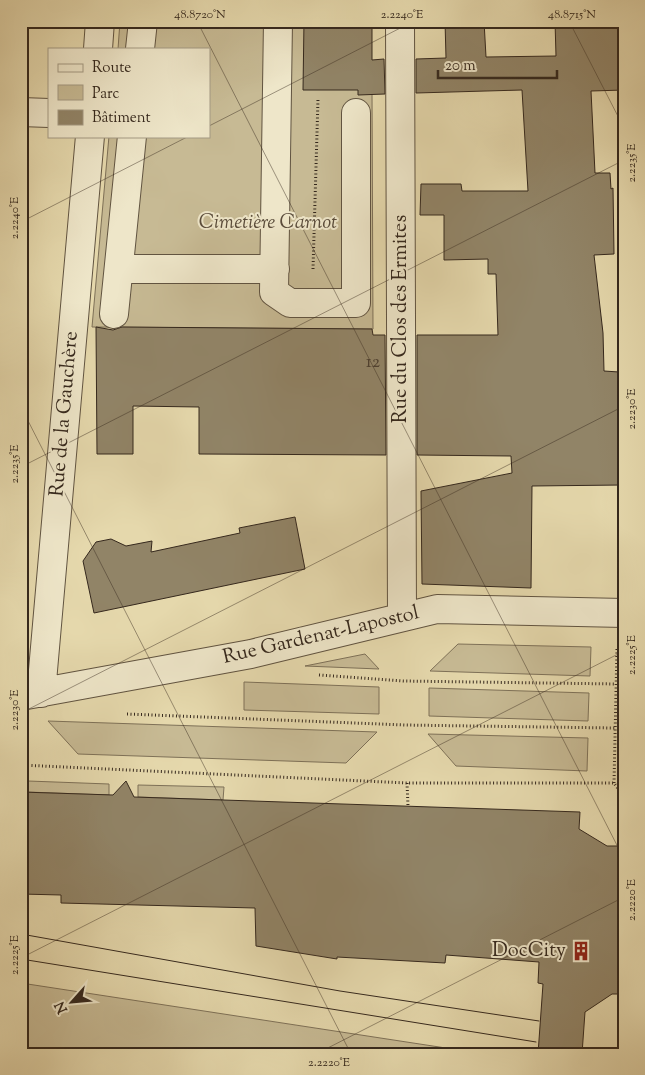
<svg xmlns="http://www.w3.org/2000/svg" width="645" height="1075" viewBox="0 0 645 1075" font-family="'Sorts Mill Goudy',serif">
<rect width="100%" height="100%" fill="#e5d8ac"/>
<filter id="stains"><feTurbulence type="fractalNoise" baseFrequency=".004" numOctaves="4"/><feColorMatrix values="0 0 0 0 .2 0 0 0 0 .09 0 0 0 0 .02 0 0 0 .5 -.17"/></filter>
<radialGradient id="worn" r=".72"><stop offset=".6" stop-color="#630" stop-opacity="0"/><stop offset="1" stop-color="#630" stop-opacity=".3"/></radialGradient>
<path fill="#c7ba94" stroke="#7e7158" d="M120 21H304L372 90 373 329 92 327 109 136H209V49H118Z
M458 644 591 647 590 676 430 671Z
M365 654 379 669 305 666Z
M244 682 379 687V714L244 710Z
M429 688 589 693 588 721 429 716Z
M48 721 377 732 346 763 78 754Z
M428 734 588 738 587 771 456 766Z
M28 781 109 784V795L27 792Z
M138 785 224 787 223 800 138 797Z
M21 983 485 1054H21Z"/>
<path fill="#918467" stroke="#35281d" d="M304 21H372V60L384 59 385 94 358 95V90H303Z
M445 21H484L486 57 556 56 555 21H624V90L591 91 595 173H610L611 189 613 188 614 254 594 255 603 333 604 371 619 372 622 485 532 486 531 588 422 584 421 491 512 473 511 456 417 455V335H498L496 274H488V259L444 260V215H420L421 184H461L462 191H528L522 90 416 93V59L446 58Z
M96 327 113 330 122 327 372 329 373 335H385L386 455 199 454V407L133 406V454H97Z
M295 517 305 569 94 613 83 561 96 542 111 539 126 546 152 541 151 552 240 533 239 528Z
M126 781 134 797 580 812 579 829 607 846H624V994H612L585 1012 582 1054H538L543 984 538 983 539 962 446 955 445 963 337 957V959L256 946 255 908 61 903V895L21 894V792L113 795Z"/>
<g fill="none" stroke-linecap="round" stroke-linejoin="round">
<defs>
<path id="minor" d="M278 21 274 292 290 303H356V113
M400 21 402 617
M98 49 100 21
M140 49 143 21
M21 112 49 113
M119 269H275
M114 314 132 136
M41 693 90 136
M21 696 251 654 437 609 624 613"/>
</defs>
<use href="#minor" stroke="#615441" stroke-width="30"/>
<path stroke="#35281d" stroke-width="3" stroke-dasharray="1 2.5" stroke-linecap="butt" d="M313 269 318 99
M319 675 403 681 616 684
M127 714 405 725 615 728
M21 765 407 783H614L624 797
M407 783 408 806
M614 783 617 648"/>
<use href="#minor" stroke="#eee6c9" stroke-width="28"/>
<path stroke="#35281d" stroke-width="1" d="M21 934 340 991 539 1021
M21 959 536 1042"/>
</g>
<path fill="none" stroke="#35281d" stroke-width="1" stroke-opacity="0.45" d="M197 21 624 859M569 21 624 128M209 126 414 21M21 222 189 136M21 407 351 1054M21 467 624 160M21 713 624 406M21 958 624 651M316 1054 624 897"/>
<defs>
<symbol id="building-bare" viewBox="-9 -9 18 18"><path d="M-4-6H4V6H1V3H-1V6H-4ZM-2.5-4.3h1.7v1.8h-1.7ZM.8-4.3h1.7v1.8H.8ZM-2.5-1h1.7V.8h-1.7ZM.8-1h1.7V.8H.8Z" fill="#8f2418" stroke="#eee6c9" stroke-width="2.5" paint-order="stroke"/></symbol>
</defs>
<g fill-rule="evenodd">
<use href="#building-bare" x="567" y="937" width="28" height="28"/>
</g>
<g text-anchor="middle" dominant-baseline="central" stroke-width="4" stroke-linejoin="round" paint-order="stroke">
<g font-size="18" fill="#4c3f30">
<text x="373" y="363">12</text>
</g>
<g font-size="20" font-style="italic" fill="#5a4c3b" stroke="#eee6c9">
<text x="268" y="223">Cimetière Carnot</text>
</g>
<g font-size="20" fill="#35281d" stroke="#eee6c9">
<text transform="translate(401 319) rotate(-90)">Rue du Clos des Ermites</text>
<text transform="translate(65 414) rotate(-85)">Rue de la Gauchère</text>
<text transform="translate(321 636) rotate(-13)">Rue Gardenat-Lapostol</text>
</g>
<g font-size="20" fill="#35281d" stroke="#eee6c9" text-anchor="end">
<text x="566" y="951">DocCity</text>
</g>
</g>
<rect width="645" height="1075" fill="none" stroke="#e5d8ac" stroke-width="55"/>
<rect x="48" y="48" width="162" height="90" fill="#eee6c9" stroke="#a49a84"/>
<rect x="58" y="64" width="25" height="8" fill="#eee6c9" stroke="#a49a84"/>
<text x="92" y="72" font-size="15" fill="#35281d">Route</text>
<rect x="58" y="85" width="25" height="15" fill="#c7ba94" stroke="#a49a84"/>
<text x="92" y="98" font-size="15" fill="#35281d">Parc</text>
<rect x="58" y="110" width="25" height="15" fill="#918467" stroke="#a49a84"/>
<text x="92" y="122" font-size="15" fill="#35281d">Bâtiment</text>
<g transform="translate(72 1002) rotate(243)" stroke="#eee6c9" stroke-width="4" paint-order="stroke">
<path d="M0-4L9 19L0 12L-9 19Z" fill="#35281d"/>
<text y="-8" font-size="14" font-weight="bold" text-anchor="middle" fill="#35281d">N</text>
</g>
<path d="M438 70v8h119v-8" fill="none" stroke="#35281d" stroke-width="2.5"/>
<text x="445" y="70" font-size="15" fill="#35281d" stroke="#eee6c9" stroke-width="4" paint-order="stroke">20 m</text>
<rect x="28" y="28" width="590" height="1020" fill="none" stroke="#35281d" stroke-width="2"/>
<g font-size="12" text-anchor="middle" fill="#35281d">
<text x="200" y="18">48.8720°N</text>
<text x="402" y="18">2.2240°E</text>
<text x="572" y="18">48.8715°N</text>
<text transform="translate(631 163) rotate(-90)" y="4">2.2235°E</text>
<text transform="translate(14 218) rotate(-90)" y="4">2.2240°E</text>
<text transform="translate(631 409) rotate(-90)" y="4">2.2230°E</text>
<text transform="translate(14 464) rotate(-90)" y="4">2.2235°E</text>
<text transform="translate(631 655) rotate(-90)" y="4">2.2225°E</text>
<text transform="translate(14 710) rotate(-90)" y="4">2.2230°E</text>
<text transform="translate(631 900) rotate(-90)" y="4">2.2220°E</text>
<text transform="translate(14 955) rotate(-90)" y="4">2.2225°E</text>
<text x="329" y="1066">2.2220°E</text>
</g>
<rect width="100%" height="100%" filter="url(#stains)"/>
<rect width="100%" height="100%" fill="url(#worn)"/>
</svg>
